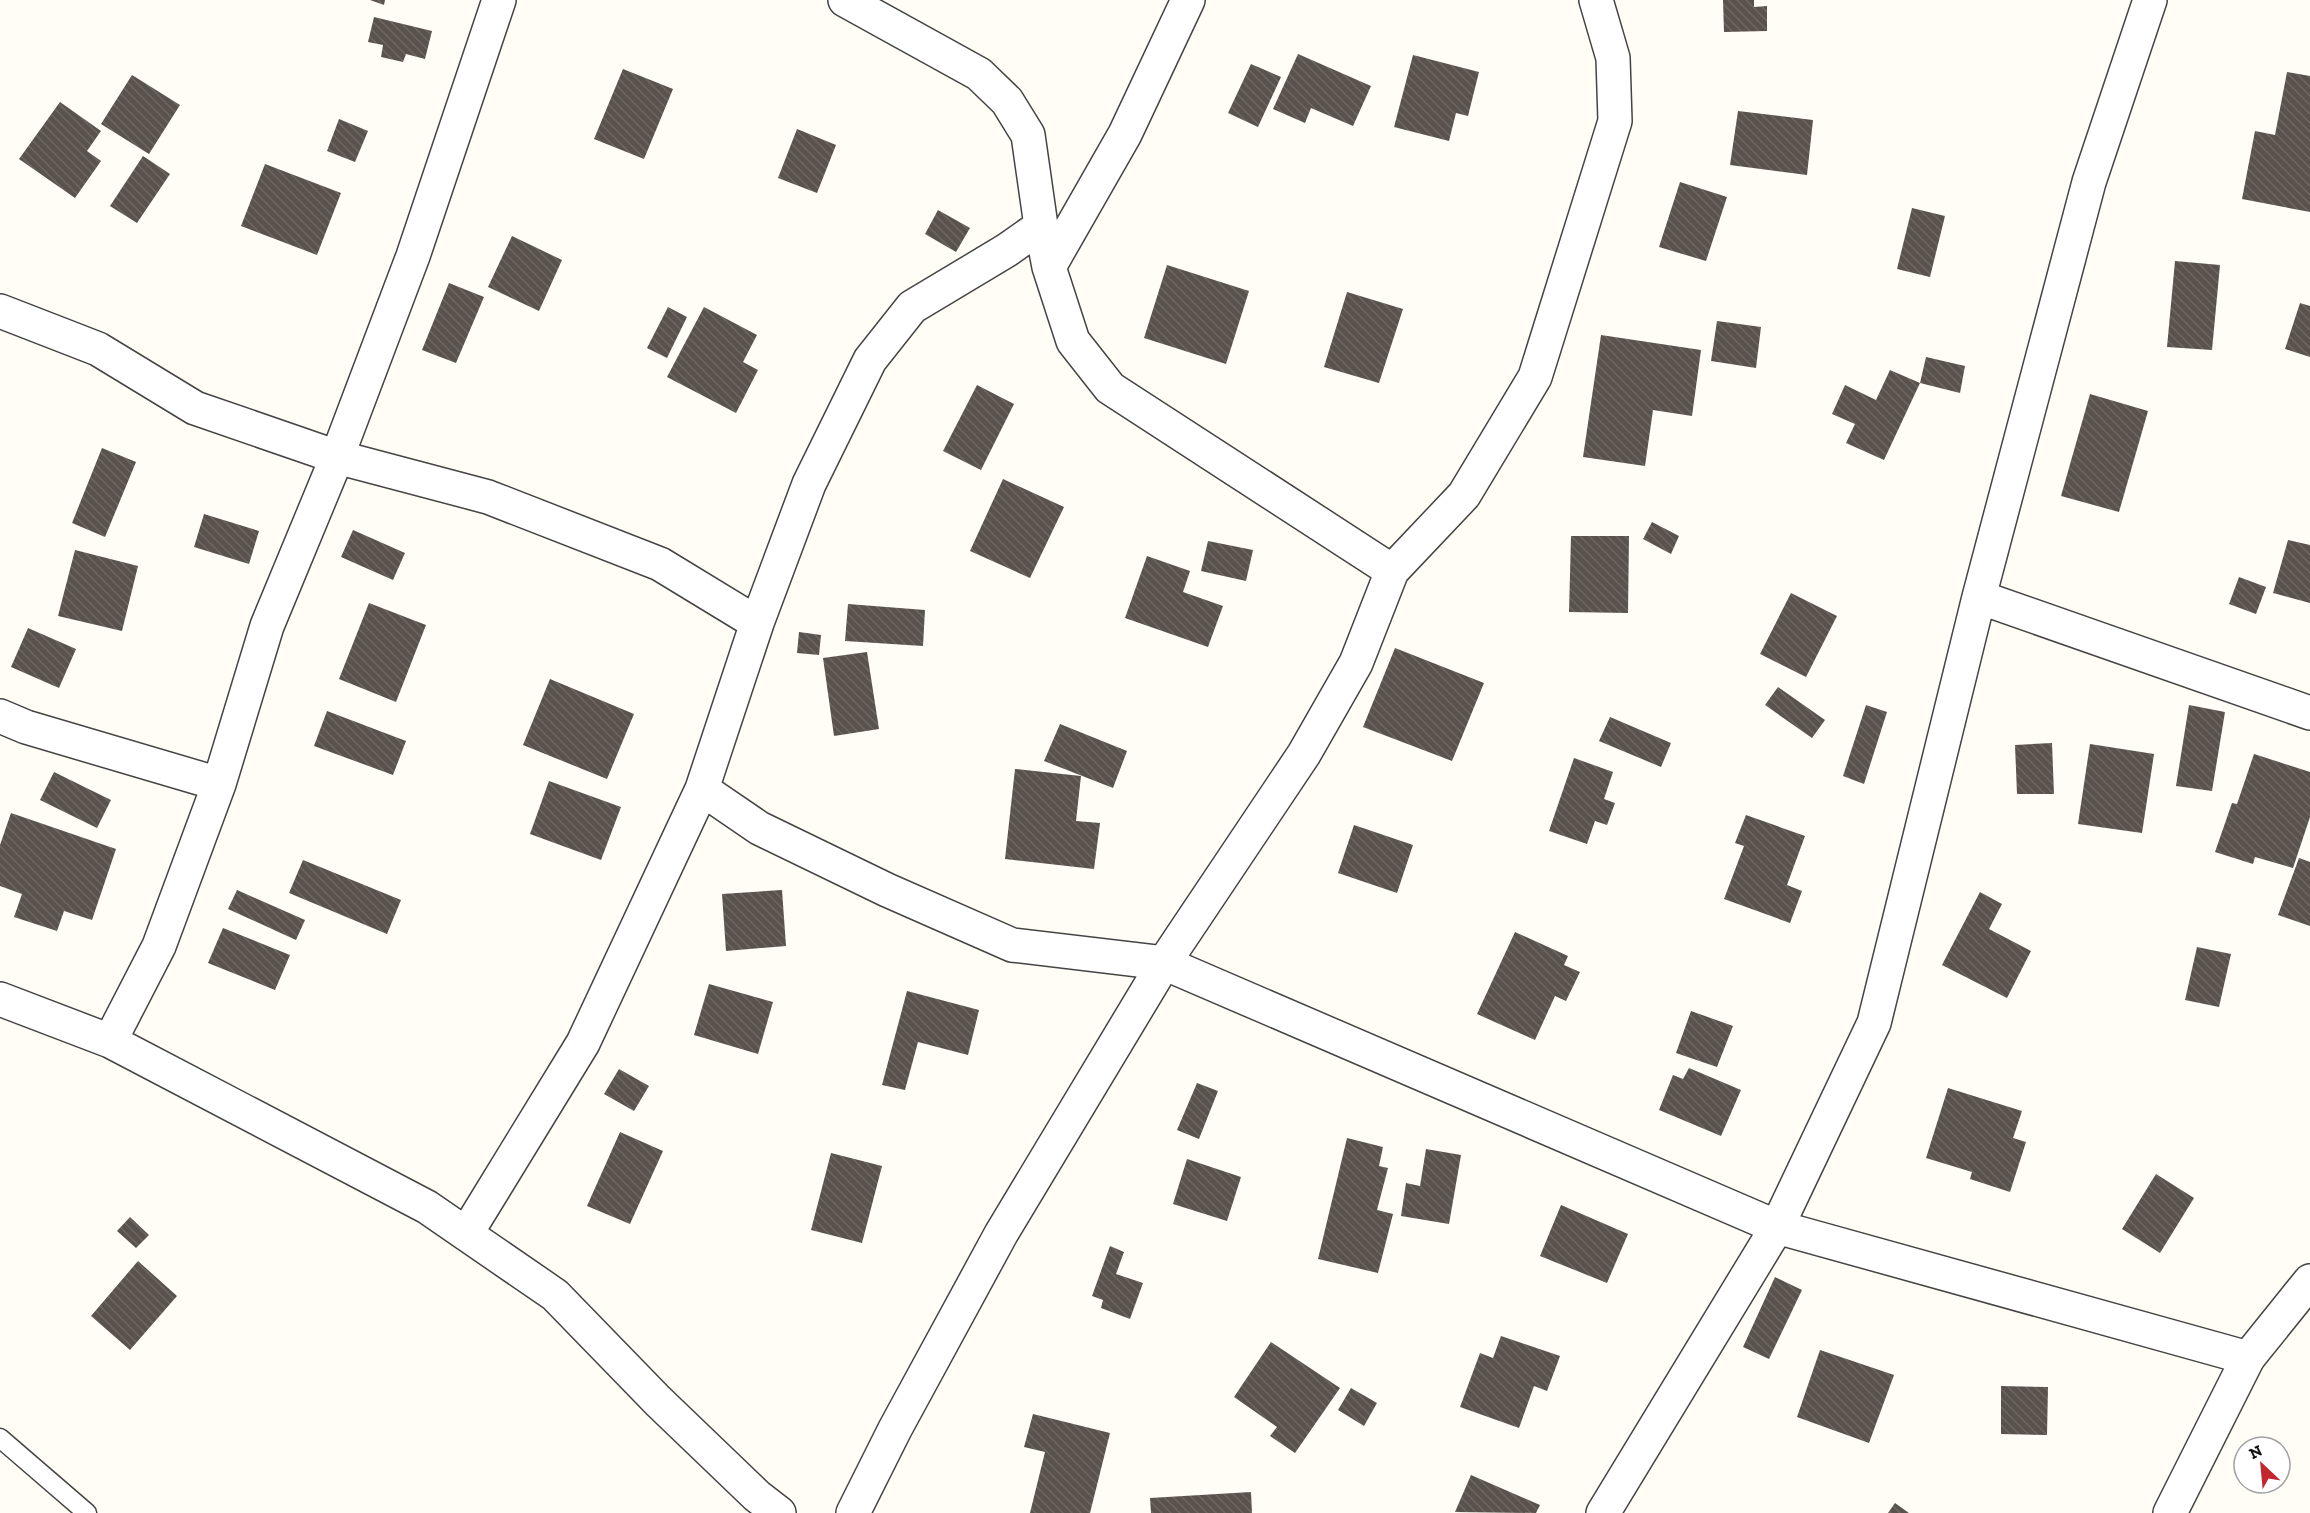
<svg xmlns="http://www.w3.org/2000/svg" width="2310" height="1513" viewBox="0 0 2310 1513" font-family="'Zilla Slab',serif">
<defs>
<pattern id="building-back-hatch" width="6" height="6" patternUnits="userSpaceOnUse" patternTransform="scale(1.5)"><rect width="6" height="6" fill="#5a524d"/><path d="M-1 5l2 2M0 0l6 6M5-1l2 2" fill="none" stroke="#6d6662"/></pattern>
</defs>
<rect width="100%" height="100%" fill="#fffdf5"/>
<path fill="url(#building-back-hatch)" d="M370 0H385L384 5Z
M1723 0H1754V7L1767 6V31L1724 32Z
M374 17 432 31 425 59 406 54 403 62 381 57 383 45 368 42Z
M1298 54 1371 86 1353 126 1311 108 1305 123 1273 109Z
M1413 55 1479 72 1468 116 1456 113 1449 141 1394 127Z
M1251 64 1281 77 1258 127 1228 113Z
M623 69 673 89 644 159 594 139Z
M2287 72 2310 76V212L2242 199 2255 131 2275 135Z
M132 75 180 105 149 154 101 124Z
M60 102 101 131 87 151 101 161 75 198 19 159Z
M1738 111 1813 120 1807 175 1730 165Z
M339 119 368 131 355 162 327 151Z
M797 129 836 145 817 193 778 178Z
M143 156 170 174 137 223 110 206Z
M265 164 341 193 317 255 241 226Z
M1680 182 1727 197 1706 261 1659 247Z
M1912 208 1945 216 1930 277 1897 269Z
M938 210 970 228 956 252 925 234Z
M512 236 562 260 539 311 488 287Z
M2175 261 2220 265 2212 350 2167 347Z
M1167 265 1249 291 1226 364 1144 338Z
M449 283 484 297 456 363 422 350Z
M1347 292 1403 309 1379 383 1324 367Z
M2300 303 2310 306V357L2285 349Z
M668 307 687 317 667 358 647 348Z
M704 307 757 335 743 362 758 370 736 413 667 377Z
M1717 321 1761 327 1756 368 1711 361Z
M1601 335 1701 350 1692 416 1653 410 1645 466 1583 457Z
M1926 357 1965 366 1960 393 1920 383Z
M1890 370 1920 383 1884 460 1846 443 1855 424 1832 414 1845 385 1876 400Z
M977 385 1014 404 981 470 943 451Z
M2090 394 2148 411 2119 512 2061 496Z
M102 448 136 462 105 537 72 523Z
M1003 479 1064 507 1030 578 970 551Z
M204 514 259 531 249 564 194 547Z
M1652 522 1679 536 1671 554 1643 539Z
M353 530 405 553 393 580 341 557Z
M1571 536H1629L1628 613 1569 612Z
M2288 540 2310 545V603L2273 593Z
M1208 541 1253 550 1246 581 1201 571Z
M75 550 138 566 122 631 58 616Z
M1147 556 1190 571 1183 592 1223 606 1208 647 1125 618Z
M2239 577 2266 587 2256 614 2229 604Z
M1791 593 1837 616 1806 677 1760 654Z
M369 603 426 625 396 702 339 679Z
M848 604 925 610 923 646 845 641Z
M28 628 76 649 59 688 11 667Z
M799 632 821 635 819 655 797 653Z
M1395 648 1484 683 1452 761 1363 727Z
M867 652 879 729 834 736 823 658Z
M550 679 634 714 607 779 523 745Z
M1778 687 1825 720 1812 738 1765 705Z
M1866 705 1887 712 1864 784 1843 776Z
M2189 705 2225 712 2212 791 2176 786Z
M327 711 406 741 393 775 314 746Z
M1610 717 1671 743 1661 767 1599 741Z
M1060 724 1127 751 1113 788 1044 761Z
M2052 743 2054 794H2017L2015 745Z
M2090 744 2154 754 2142 833 2078 824Z
M2254 754 2310 772V817L2293 868 2255 857 2253 864 2215 852 2232 803 2237 804Z
M1574 758 1613 772 1604 799 1615 803 1607 825 1595 821 1587 844 1549 831Z
M1015 769 1081 776 1076 821 1100 823 1094 869 1005 859Z
M54 772 111 800 97 828 40 800Z
M549 781 621 807 601 860 530 834Z
M11 813 116 849 92 920 64 911 57 931 14 917 22 894 0 886V845Z
M1746 815 1805 836 1787 885 1802 891 1790 923 1724 899 1744 846 1735 843Z
M1354 825 1413 845 1397 893 1338 873Z
M2299 858 2310 862V926L2278 915Z
M303 860 401 900 387 934 289 893Z
M237 890 305 920 296 940 228 909Z
M782 890 786 946 726 951 722 894Z
M1980 892 2002 904 1989 929 2031 951 2007 998 1942 965Z
M223 928 290 955 275 990 208 963Z
M1515 932 1568 956 1564 965 1580 972 1566 1001 1555 996 1535 1040 1477 1014Z
M2197 947 2231 954 2219 1007 2185 1000Z
M709 984 773 1002 758 1054 694 1035Z
M907 991 979 1010 968 1055 918 1042 905 1090 882 1085Z
M1691 1011 1733 1026 1717 1067 1676 1053Z
M1689 1068 1741 1090 1721 1136 1659 1110 1673 1075 1683 1079Z
M619 1069 649 1086 634 1111 604 1094Z
M1197 1083 1218 1091 1199 1139 1177 1130Z
M1948 1088 2022 1111 2013 1138 2026 1142 2010 1192 1970 1179 1972 1172 1926 1158Z
M620 1132 663 1151 630 1224 587 1206Z
M1347 1138 1383 1147 1379 1166 1388 1168 1377 1210 1393 1214 1378 1273 1318 1259Z
M1426 1149 1461 1155 1449 1224 1401 1216 1406 1183 1420 1186Z
M831 1153 882 1166 862 1243 811 1230Z
M1187 1159 1241 1177 1227 1221 1173 1204Z
M2156 1174 2194 1198 2160 1253 2122 1229Z
M1561 1205 1628 1234 1607 1283 1540 1256Z
M130 1217 149 1235 136 1248 117 1231Z
M1110 1246 1124 1252 1116 1274 1143 1283 1130 1319 1101 1308 1103 1300 1092 1296Z
M138 1261 177 1296 130 1350 91 1316Z
M1775 1277 1802 1290 1769 1359 1743 1347Z
M1501 1336 1560 1356 1547 1391 1534 1386 1519 1428 1460 1407 1480 1353 1493 1358Z
M1271 1342 1340 1388 1295 1453 1270 1436 1277 1427 1234 1397Z
M1820 1350 1894 1375 1869 1443 1797 1417Z
M2001 1386 2048 1387 2047 1435 2001 1434Z
M1351 1388 1377 1403 1364 1426 1338 1410Z
M1033 1414 1110 1433 1090 1513H1030L1045 1452 1024 1447Z
M1471 1475 1540 1505 1536 1513 1455 1512Z
M1251 1492 1252 1513H1151L1150 1498Z
M1895 1503 1909 1513H1888Z"/>
<g fill="none" stroke-linecap="round" stroke-linejoin="round">
<defs>
<path id="service" d="M0 1438 87 1513"/>
<path id="minor" d="M845 0 979 74 1007 101 1028 135 1041 226 1049 267 1073 341 1110 388 1392 571
M1049 267 1125 134 1188 0
M0 311 98 349 195 408 337 457 488 497 660 564 757 623
M1979 597 2310 713
M0 716 26 727 219 784
M702 789 759 828 887 890 1012 945 1164 963 1777 1227 2248 1358
M0 999 110 1041 427 1207 555 1295 658 1401 757 1496 779 1513
M110 1041 159 946 219 784 267 626 337 457 413 256 499 0
M466 1234 583 1043 702 789 757 623 809 484 870 360 912 307 1007 250 1041 226
M853 1513 895 1429 1001 1234 1164 963 1304 754 1356 663 1392 571 1464 495 1535 377 1615 121 1613 58 1596 0
M1603 1513 1777 1227 1874 1023 1979 597 2089 182 2150 0"/>
<path id="tertiary" d="M2170 1513 2248 1358 2310 1281"/>
</defs>
<use href="#service" stroke="#444" stroke-width="21"/>
<use href="#minor" stroke="#444" stroke-width="36"/>
<use href="#tertiary" stroke="#444" stroke-width="36"/>
<use href="#service" stroke="#fff" stroke-width="18"/>
<use href="#minor" stroke="#fff" stroke-width="33"/>
<use href="#tertiary" stroke="#fff" stroke-width="33"/>
</g>
<g transform="translate(2262 1465) rotate(334)"><circle r="28" fill="#ffffff" stroke="#a0a0a0" stroke-width="1.5"/>
<path d="M0-4.5L10 22L0 15L-10 22Z" fill="#c4262e"/>
<text y="-9" font-size="16" font-weight="bold" text-anchor="middle" fill="#111111">N</text>
</g>
</svg>
